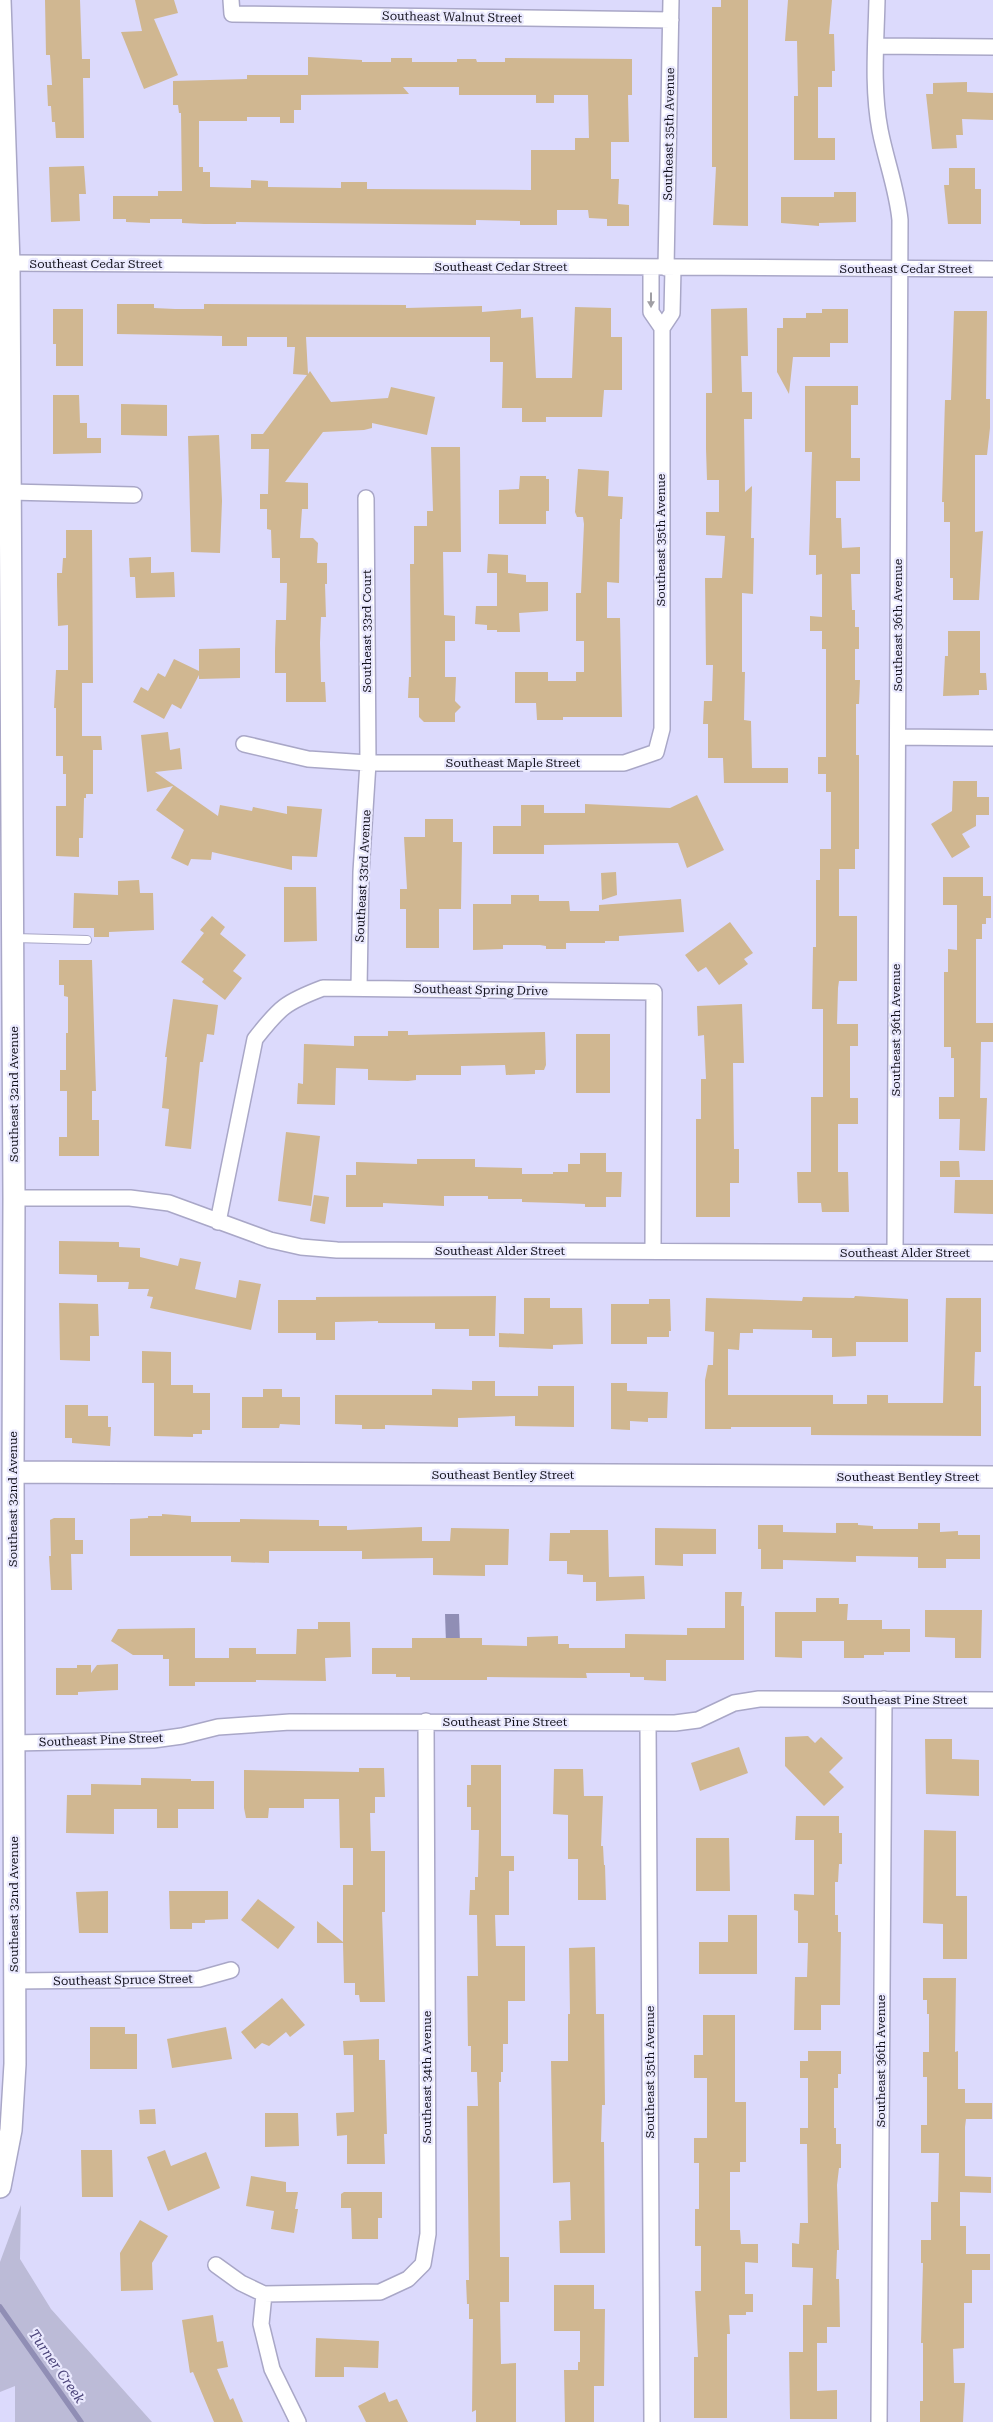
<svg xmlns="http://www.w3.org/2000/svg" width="993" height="2422" viewBox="0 0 993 2422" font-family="'Roboto Serif',serif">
<rect width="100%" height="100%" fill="#dcdafc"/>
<path fill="#bcbbd7" d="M21 2205 20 2259 51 2309 152 2422H15V2386L0 2392V2262Z"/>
<path fill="#908eb5" d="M445 1614H459L460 1643H446Z"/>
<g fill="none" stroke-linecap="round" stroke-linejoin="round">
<path stroke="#908eb5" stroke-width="5.5" d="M0 2307 81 2422"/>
</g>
<path fill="#d0b791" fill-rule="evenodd" d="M45 0H80L82 59H90V78H83L84 138H56L55 122H52L51 106H48L47 85H52L50 55H46Z
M135 0H174L178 13 154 19 178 75 144 89 121 32 142 31Z
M721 0H748V226L713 225 716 167H712V7H721Z
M788 0H832L829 34H834L835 71H832V87H818V138H835V160H794V96H798L797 41H785Z
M308 57 362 60V62H391V58H412V62H457V59H476L477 62H505V58L632 59V95H628L629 142H611V179H619L618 204 629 205V226H607V219L589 218 588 210H557V225H520V221L476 220V225L236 222V224H204L182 223V219H150V223L126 222V219H113V196H158V191H182L181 113H179L178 105H173V81L247 79V75H308ZM403 87H459V95H536V103H554V95H588L589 138H575V150H531V190L367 189V182H341V188L268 187V181L251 180V188L210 187V172H203V167H199V121H247V117H280V123H294V110H301V95L409 94Z
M967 82V92L993 93V120L962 119 963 135H956L957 148 932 149 926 94H933V83Z
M84 166 86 194H79L80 221 51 222 49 167Z
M949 168H975V189H981V224H948L944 185H949Z
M834 192H856V222L819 223V226L781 223V197H834Z
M117 304H154V308L175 309H204V304L406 305V308L482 306V312L521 309V318L533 317 536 378H572L575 307 611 308V337H622V390H604L602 417H546V422H522V408H502L503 362H490V337H306L308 374 310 371 331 402 388 398 391 387 435 397 427 435 372 423V428L364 430 323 432 285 482 308 483V509H302L300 538H313L318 543 317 563H327V584H325L326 617H321L320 643 321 682H325L326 702H286V673H275V651L276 620H286L287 583H280V558H272L271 530 267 529V509H260V494H268L269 449H251V434H263L307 375 293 374 295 347H287V337H247V346H222V336L117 334Z
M747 308 748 356H741L742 392H752V419H744L745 492 752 486 751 538H754L753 594 742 593V672H745L744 720 751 721 752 768H788V783H724L723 758H708V724H703L704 701H712L713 665H706L705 578H722L725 536 706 535V512H719V480H707L706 449V393H712L711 309Z
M53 309H83V366H56V344H53Z
M822 309H848V343H830V357H793L789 394 777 372V328H783V318H806V313H822Z
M954 311H987L986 399H990V428L987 455H975V532L983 531 979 600H953V578H950V522H944V502H942L945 400H951Z
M805 386H858V405H851V458H860V481H836V518H841L842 548 860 547V574H851L852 610H855V627H859V649H855V680H860L859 704H856V755H859V849H855V869H839V916H857V981H839L838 988 837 1024H858V1046H850V1098H858V1124H838V1172H848L849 1212H822L821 1203H798L797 1172H811V1097H823V1009H812L813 947H816V880H820V849H831V792H826V774H818V757H826V649H822V631H810V616L822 617V574L816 575V555H809L812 452H805Z
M53 395H79L80 423H87V438H101V453L53 454Z
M121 404 167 405V436L121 435Z
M219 435 222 501 220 553 191 552 188 436Z
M431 447H460L461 552H443L444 615 455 616V641H445V677H456L455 701 461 707 455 713V722H424L419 717V698H408L409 677H411L410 564H414V526H427V511H433Z
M578 469 609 471 608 496 623 497 622 519H620L619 583 607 582V618H620L622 717H563V720H537L536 703H515V672H548V681H576V672H584V641H576V593H581L584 524 583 517H577L575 512Z
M520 476H546V479H549V511H546V524H499V490L519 489Z
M66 530H92L93 683H82V736H101L102 750H93V794H86V798H84L83 838H79V857L56 856V806H66V774H63V756H56V708H54L56 670H68V625L58 626 57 584V573H62L63 558H66Z
M488 554 508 555V573L526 575V582H548V611L519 613 520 632H497V630H487V625L475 624 476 606H497V573H501H487Z
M151 557V573L174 572 175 597 136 598 135 577H130L129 558Z
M948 631H980V673H986L987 690H979V695L943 696 945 656H948Z
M240 648V678L199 679V675L181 709 172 704 164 719 133 702 141 687 148 691 158 673 165 677 174 659 199 671V649Z
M168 732 170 750 180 748 182 769 155 772 218 816 220 805 252 811 253 807 287 814V806L322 809 317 857 292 856V870L212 852 211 860 191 859 188 866 171 858 184 830 156 810 173 786 147 792 141 735Z
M953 781H977V797H989V815H976V826L962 834 970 847 952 858 931 824 952 811Z
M697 795 724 850 687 868 678 843 544 845V854H493V826H521V805H544V813H585V804L670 808Z
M425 819H453V842H462L461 909H439V948H406V909H400V889H407L404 837H425Z
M616 872 617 895 602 900 601 873Z
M943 877H983V896H991V918H986V924H982V939H976V1023H993V1042H981L980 1098H987L985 1151 959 1150 960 1119H939V1097H954V1058H951V1047H944V972H948V949L957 950V905H943Z
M139 880 140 893H153L154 930 109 932V937H94V928H73L74 893 118 895V881Z
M284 887H316L317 941 284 942Z
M511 895H539V901H569L570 911H599V905L681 899 684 932 619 936V941H605V943H566V949H546V946L540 945H503V949L473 950V904H511Z
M212 916 225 927 220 934 246 955 233 971 242 978 225 1000 202 982 204 979 181 962 204 933 200 930Z
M730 922 753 953 744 959 748 964 719 985 706 967 698 972 685 955Z
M59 960H92L96 1091H92V1120H99V1156H59V1137H67V1091H60V1070H66V1033H68V997L64 996V985H59Z
M173 999 218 1005 214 1035 207 1034 203 1062H200L191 1149 165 1146 169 1109 162 1108 167 1057H165Z
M742 1004 744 1063H733L734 1149H739V1183H730V1217H696V1119H701V1079H706L704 1035 698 1036 697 1006Z
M388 1031H408V1035L545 1032 546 1065 544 1070H535V1074L506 1075 505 1065 461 1066V1075H416V1080L408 1081 368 1080V1069L336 1068 335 1105 297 1104 298 1083 303 1084 304 1044 354 1046V1036H388Z
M576 1034H610V1093H576Z
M286 1132 320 1136 311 1206 278 1201Z
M580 1153H606V1172H622L621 1197H606V1207H585V1204L559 1203 522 1202V1199H488V1196H444V1206L383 1203V1207H346V1175H356V1162L417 1164V1159H475V1167L522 1168V1174H553V1172H568V1164H580Z
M940 1161H959L960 1177H940Z
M955 1180H993V1214L954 1213Z
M314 1195 329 1197 325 1224 310 1221Z
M59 1241 119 1242V1247L140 1248V1257L178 1266 180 1258 201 1262 195 1289 236 1298 239 1280 261 1284 251 1330 150 1308 153 1297 147 1296 149 1289H128L129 1282H97V1275L59 1274Z
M496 1296 495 1336H469V1329H435V1323H378V1321L335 1322V1340H316V1333H278V1300H316V1297Z
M855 1296 908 1299V1342H856V1356L832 1357V1338H812V1330L753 1329V1333H740L739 1350 728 1349V1395H833V1404H867V1395H888V1403H943L946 1298H981V1352H975L974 1386H981V1436L811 1435V1427H731V1429H705V1380L708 1365H713L714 1332 705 1331 706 1298 802 1301 803 1297 854 1298Z
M524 1298H550V1308H582L583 1344 553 1345V1349L499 1347V1333L524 1334Z
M649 1299H670L671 1331H669V1337H647V1344H611V1304H649Z
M59 1303 98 1304 99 1336H90V1361L60 1360Z
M142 1351 171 1352V1385H193V1393H210V1430H202V1434H193V1437L154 1436V1383H142Z
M472 1381H495V1396H538V1386H574V1427L515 1426V1416L458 1418V1427L385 1425V1429H362V1425L335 1424V1395H432V1389L472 1390Z
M611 1383H627V1391L668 1392 667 1418H648V1422L630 1421V1430L611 1429Z
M263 1389H282V1397H300V1425L280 1424 279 1428H242V1397H263Z
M65 1405H88V1416H108V1427H111L110 1446 72 1443V1438H65Z
M162 1514 191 1516V1522H240V1519L319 1520V1526H347V1530L422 1527V1541H450L451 1528 509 1529 508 1565H485V1576L433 1575V1558L362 1559V1551H269V1563L231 1562V1556H130V1519L148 1518V1516H162Z
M54 1518H75V1540H83V1554H71L72 1590H51L49 1556H51L50 1520Z
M836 1523H858V1525L873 1526V1529H918V1523H940V1532L958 1531V1535H980V1559H946V1568H918V1557L856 1556V1562L783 1560V1569H761V1549H758V1525H783V1532L836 1533Z
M655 1528 716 1529V1554H683V1566L655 1565Z
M570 1530H608L609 1577 644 1576 645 1599 596 1601V1582H583V1575L567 1574V1561H549L550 1533H570Z
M725 1592H742L741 1606H744V1660H666V1681L644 1680V1677H630V1673H586L587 1678 487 1677V1680H410V1677H396V1674H372V1648H412V1638H482V1645L527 1646V1637L558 1636V1644H569V1648H625V1634L687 1635V1628H725Z
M816 1598H839V1604H848L847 1620H882V1629H910V1652H884V1655H864V1658H844V1641H802V1658L775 1657V1612H816Z
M925 1610H982L981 1658H955V1638L925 1637Z
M318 1622H350L351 1657 325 1658 326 1681 256 1680V1682H195V1686H169V1659H163V1655H133L111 1641 118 1629 195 1628V1658H229V1648H256V1654H296L297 1629H318Z
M118 1664V1690L78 1692V1695H56V1668H77V1665H91V1673L97 1665Z
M808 1736 815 1743 821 1737 843 1758 829 1772 844 1787 824 1806 785 1766V1737Z
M925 1739H952V1759L979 1760V1796L926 1794Z
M739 1747 748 1773 700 1791 691 1763Z
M471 1765H501V1856H514V1871H509V1915H495L496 1946H525V2001H508V2044H503V2072H501V2082H499L500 2257H509V2302H500L501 2364 516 2363V2422H476V2410L472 2412 473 2319H469V2304H467L466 2280H469L467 2106H478L477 2072H471V2046H468L467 1976H478L477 1915H469L470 1890H475V1877H478L479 1830H471V1807H467V1785H471Z
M359 1768H384L385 1797H375V1813H370L371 1851H385V1912H382L385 2002H360L359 1995H355V1983H344L343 1943H317V1921L343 1942V1885H353V1848H340L339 1799H304V1808H269L268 1818H246L244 1808V1770L359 1772Z
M554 1769H583L584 1796H603L601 1846H603L604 1865H605L606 1900H578V1859H568V1815L553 1814Z
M141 1778 191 1779V1781H214V1809H178V1828H157V1809H114V1834L66 1833 67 1795H91V1784L141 1785Z
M796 1816H839V1833H842V1864H839L838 1882H835V1915H838V1932H841L840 2005H821V2030H794L795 1977H807L808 1943H798V1911L794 1910V1894L814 1895V1840H795Z
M924 1830 956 1831V1896H967V1959H943V1924L923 1923Z
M696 1838H729L730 1891H696Z
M108 1891V1933H79L76 1892Z
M169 1891H228V1919L205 1920V1923H192V1929H170Z
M258 1899 295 1927 278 1949 241 1920Z
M728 1915H757V1974H699V1942H728Z
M595 1947 596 2014H604L605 2105H602L601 2142H604L605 2253H560L559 2221 571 2220 570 2182 553 2183 551 2061H568V2014H570L569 1948Z
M923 1978H956L955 2052 958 2051V2089H965V2103H992V2119H966L965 2127V2176L991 2177V2193L960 2192V2226H966V2254H990V2270H972V2303H964V2348L953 2349 954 2383H965L963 2422H920V2401H923V2343H921L923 2263H921V2240H931V2202H938L939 2153H921V2125H927V2077H923V2052H929V2014H927V2000H923Z
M282 1998 305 2025 290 2037 286 2032 269 2046 262 2043 255 2049 241 2032Z
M703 2015H735V2102H746V2162H740V2172H730V2230H740L741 2244H758V2263L745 2262V2294H753V2312H746V2315H729L730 2334H727V2418H694V2357H698L695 2291H701V2246H695V2209H699V2163H694V2138H707V2078H694V2055H703Z
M90 2027H125V2034H137V2069H90Z
M226 2027 232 2059 172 2068 167 2039Z
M379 2039V2060H385L387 2134H384L385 2164H347V2135L337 2136 336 2113 354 2112 353 2055H344L343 2041Z
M808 2051H841V2074H838V2088H834V2128H836V2144H841V2168H839L837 2185 839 2250H837L836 2279H839L840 2327H827V2343H817V2391L837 2390V2419H790L789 2352H803V2305H812L813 2268 792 2267V2243L799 2244 800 2223H808L807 2144H800V2128H808V2078H800V2061H808Z
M155 2109 156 2124H140L139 2110Z
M265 2113H298L299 2146 265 2147Z
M81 2150H112L113 2197H82Z
M165 2150 171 2166 206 2152 220 2188 168 2211 147 2157Z
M251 2176 286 2182V2192H298L295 2209H298L294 2233 271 2229 274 2211 246 2206Z
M344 2192H382V2218H378V2239H352L351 2208H341V2194Z
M140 2220 168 2236 152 2263 153 2290 121 2291 120 2253Z
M554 2285H594V2309H605L604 2386H594V2422H565L564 2370H578V2362H580V2331H554Z
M213 2315 217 2342 223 2341 228 2367 217 2369 230 2400 233 2398 243 2422H214L193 2372 190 2373 182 2320Z
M316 2338 379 2341 378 2368 344 2367V2377H315Z
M385 2392 389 2402 397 2399 408 2422H366L358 2406Z"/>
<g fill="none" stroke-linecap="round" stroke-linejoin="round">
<defs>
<path id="lane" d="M15 938 87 940"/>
<path id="street" d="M231 0 232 14 671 20
M877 0C876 43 872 88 880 130 886 161 897 189 900 220L895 1252
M876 46 993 47
M9 263 993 269
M651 268V312L662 328
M666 268 671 0
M10 492 134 495
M898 737 993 738
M244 744 308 759 368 763H624L656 752 662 729V328L672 313 673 268
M359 988 361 872 368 763 366 498
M14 1198H130L169 1203 270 1240 301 1247 337 1250 993 1253
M218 1222 255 1039C280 1007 286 1002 323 988L654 992 653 1251
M648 1723 652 2422
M14 1743 153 1740 182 1736 218 1727 290 1722 675 1723 698 1720 734 1703 759 1699 993 1700
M15 1981 199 1979 231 1970
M216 2265 241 2283 264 2294 380 2292 408 2279 423 2264 428 2234 426 1721
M264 2294 261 2324 272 2369 298 2422
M879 2422 884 1699"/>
<path id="secondary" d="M13 1472 993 1477
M0 2187 11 2130 15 2064 13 1472 14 1198 9 263 0 0"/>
</defs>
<use href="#lane" stroke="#a9a7c7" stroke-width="10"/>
<use href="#street" stroke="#a9a7c7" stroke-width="18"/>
<use href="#secondary" stroke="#a9a7c7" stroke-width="24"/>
<use href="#lane" stroke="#fff" stroke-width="8"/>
<use href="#street" stroke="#fff" stroke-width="15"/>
<use href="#secondary" stroke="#fff" stroke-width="21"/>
</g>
<defs><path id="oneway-solid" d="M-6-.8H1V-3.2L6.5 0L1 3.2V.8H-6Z" transform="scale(1.25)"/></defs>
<use fill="#a09fa4" href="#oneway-solid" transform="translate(651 300) rotate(90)"/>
<g text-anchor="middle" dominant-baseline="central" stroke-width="4.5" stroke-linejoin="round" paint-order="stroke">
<g font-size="12" fill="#11101b" stroke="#eae9fe">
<text transform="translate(452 17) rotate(1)">Southeast Walnut Street</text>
<text transform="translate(669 134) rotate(-89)">Southeast 35th Avenue</text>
<text x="96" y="264">Southeast Cedar Street</text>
<text x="501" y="267">Southeast Cedar Street</text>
<text x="906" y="269">Southeast Cedar Street</text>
<text transform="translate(661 540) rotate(-90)">Southeast 35th Avenue</text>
<text transform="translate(898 625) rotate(-90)">Southeast 36th Avenue</text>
<text transform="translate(367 631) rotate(-90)">Southeast 33rd Court</text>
<text x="513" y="763">Southeast Maple Street</text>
<text transform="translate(363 876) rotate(-87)">Southeast 33rd Avenue</text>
<text transform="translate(481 990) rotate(1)">Southeast Spring Drive</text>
<text transform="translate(896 1030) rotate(-90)">Southeast 36th Avenue</text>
<text transform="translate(14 1094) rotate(-90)">Southeast 32nd Avenue</text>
<text x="500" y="1251">Southeast Alder Street</text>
<text x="905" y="1253">Southeast Alder Street</text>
<text x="503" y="1475">Southeast Bentley Street</text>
<text x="908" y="1477">Southeast Bentley Street</text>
<text transform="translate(13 1499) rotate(-90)">Southeast 32nd Avenue</text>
<text x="905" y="1700">Southeast Pine Street</text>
<text x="505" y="1722">Southeast Pine Street</text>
<text transform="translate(101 1740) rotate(-2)">Southeast Pine Street</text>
<text transform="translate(14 1904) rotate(-90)">Southeast 32nd Avenue</text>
<text transform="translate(123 1980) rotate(-1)">Southeast Spruce Street</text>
<text transform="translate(881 2061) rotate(-90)">Southeast 36th Avenue</text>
<text transform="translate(650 2072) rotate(-90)">Southeast 35th Avenue</text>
<text transform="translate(427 2077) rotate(-90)">Southeast 34th Avenue</text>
</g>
<g font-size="14" font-style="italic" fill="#4a4379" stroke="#eae9fe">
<text transform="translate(57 2366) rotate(55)">Turner Creek</text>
</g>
</g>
</svg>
